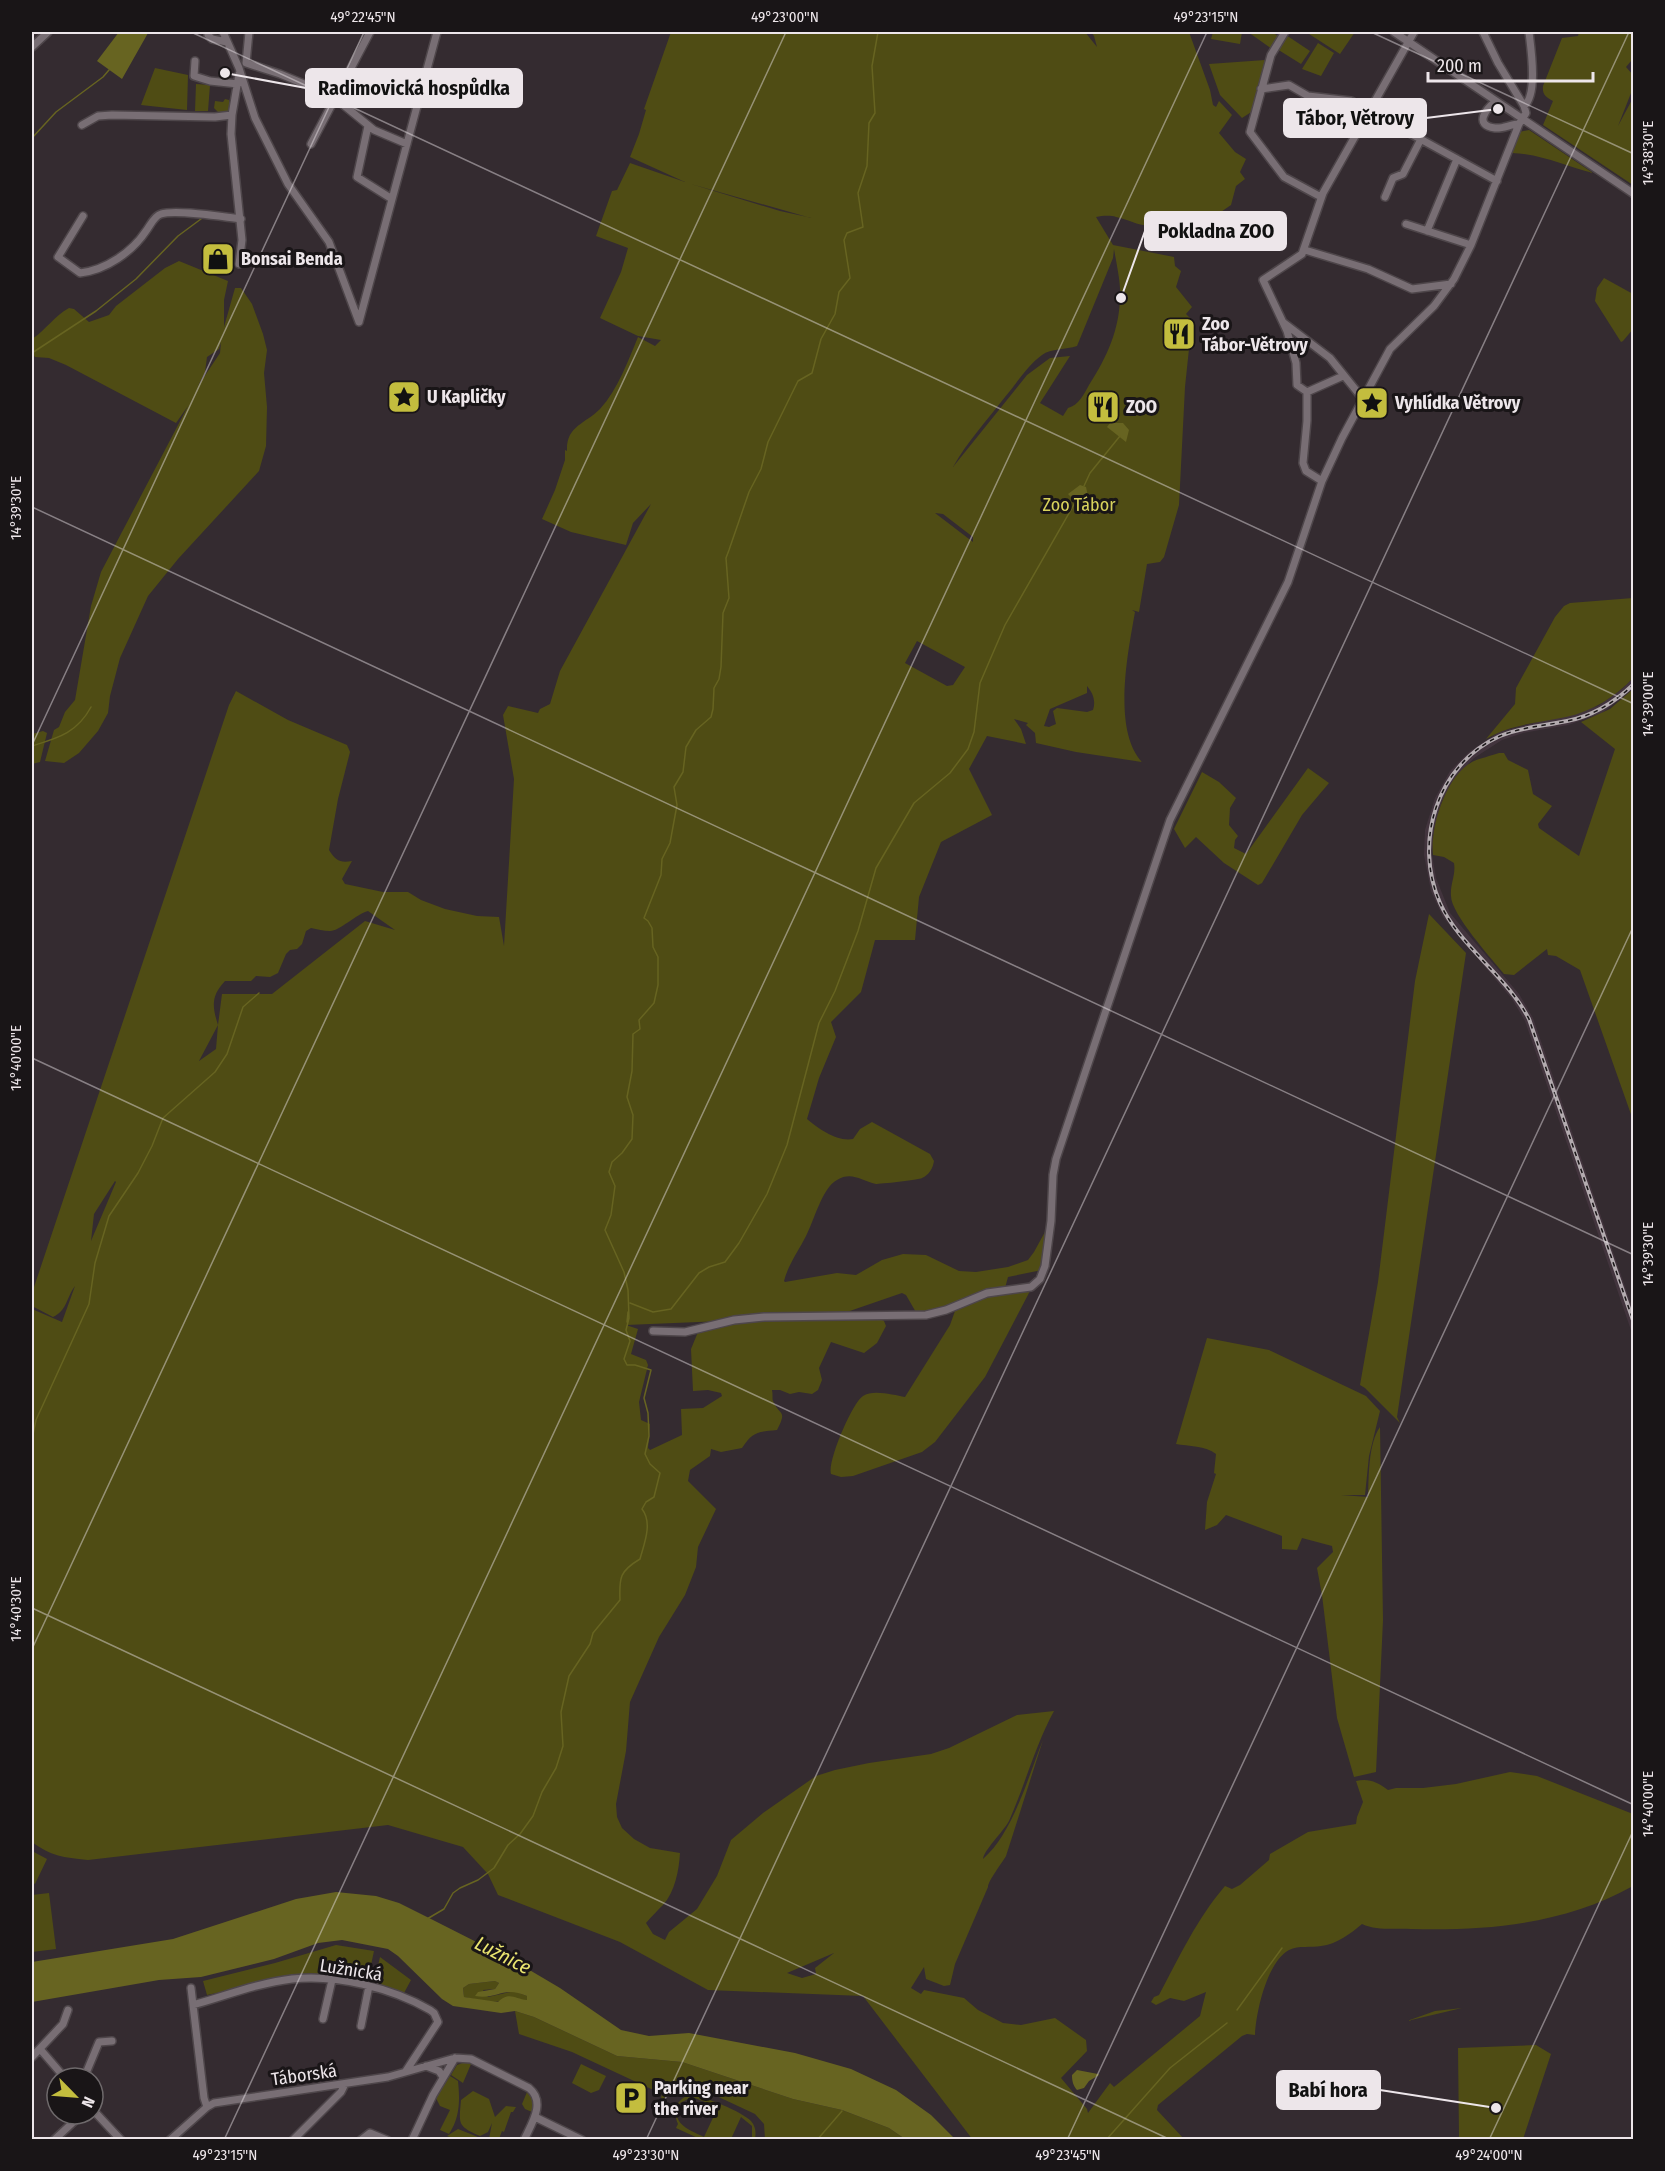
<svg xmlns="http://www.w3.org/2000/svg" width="1665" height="2171" viewBox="0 0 1665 2171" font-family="'Fira Sans Condensed',sans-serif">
<rect width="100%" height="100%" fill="#342b30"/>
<path fill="#42343d" d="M1633 678V689L1602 713 1568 725 1523 733 1502 740 1474 758 1457 776 1442 801 1434 831 1432 855 1436 878 1450 913 1519 994 1533 1018 1633 1310V1336L1525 1021 1512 999 1443 917 1431 891 1424 855 1425 830 1435 798 1450 771 1469 752 1499 732 1598 706 1622 689Z"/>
<path fill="#4f4c14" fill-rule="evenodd" d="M671 32H1085L1097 47 1094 36 1091 32H1189L1210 90 1213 105 1216 107 1219 101 1232 115 1219 133 1235 152 1246 159 1240 172 1245 179 1236 186 1231 205 1215 216 1202 211 1211 217 1198 244 1184 241 1180 244 1154 236 1162 221C1147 232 1132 220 1116 217 1110 215 1102 216 1096 217L1113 245 1174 257 1175 266 1181 271 1176 287 1192 307 1186 314 1192 320 1185 387 1179 505 1164 557 1160 562 1147 564 1139 612 1132 610 1135 612C1128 652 1112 730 1142 762L1076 752 1036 743 1035 733 1026 725 1028 723 1014 719 1021 729 1026 744 987 736 969 769 992 815 941 842 919 897 915 940H875L861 992 831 1022 836 1037 819 1078 807 1119C819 1129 837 1142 853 1139L860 1129 872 1122 930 1154 934 1161C933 1168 929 1175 922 1178 919 1180 879 1184 876 1184 861 1181 852 1171 837 1180 822 1188 814 1221 806 1236 799 1250 788 1265 784 1281L785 1282 837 1273 856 1275 882 1260 903 1254 926 1255 959 1271 976 1272 1008 1267 1028 1260 1034 1252 1046 1230 1047 1241 1042 1270 1008 1277 1005 1288 954 1305 917 1314 906 1295 902 1293 841 1314 772 1320 880 1319 884 1321 886 1326 877 1343 864 1353 831 1342 819 1368 822 1380 818 1390 812 1394 799 1392 790 1394 780 1390H772C773 1394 772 1398 773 1401 779 1416 788 1409 777 1430 758 1432 753 1431 742 1448L721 1452 711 1449 710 1456 690 1470 688 1481 716 1509 698 1547 696 1567 685 1595 659 1637 630 1702 626 1751 616 1804 617 1817 622 1828 634 1839 650 1848 680 1853C679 1870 675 1892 663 1905 657 1911 652 1916 646 1923L653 1934 665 1940 669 1932 697 1909 717 1876 731 1840 763 1813 816 1776 835 1770 869 1763 931 1754 949 1748 1017 1715 1054 1711C1035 1746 1025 1785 1009 1821 1003 1832 984 1850 983 1859 1013 1833 1028 1777 1043 1740L1006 1856C1002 1863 988 1881 988 1887L955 1964 950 1985 944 1986 926 1979 924 1967 911 1988 921 1994 924 1990 964 1998 978 2010 1003 2023 1021 2025 1055 2018 1086 2040 1087 2051 1061 2078 1087 2109 1088 2113 1110 2083 1114 2087 1200 2016 1206 1992 1184 2001 1170 1998 1156 2005 1151 2002 1154 1997 1159 1995C1180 1956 1196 1920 1225 1886L1232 1889 1240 1885 1269 1860 1270 1854 1308 1832 1356 1824 1357 1817 1363 1802 1356 1781C1369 1778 1377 1782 1388 1790L1396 1788H1423L1456 1784 1510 1772 1537 1776 1633 1814V1886C1565 1924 1488 1931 1411 1929 1395 1928 1377 1931 1362 1924 1350 1934 1337 1944 1321 1946 1311 1948 1299 1945 1289 1950 1267 1962 1256 2012 1255 2035L1247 2034 1242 2036 1158 2105 1157 2110 1184 2139 973 2140 863 1996 708 1990 620 1942 498 1895 488 1874 463 1847 388 1825 88 1860C62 1857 53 1857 32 1842V1309L62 1322 75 1286C67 1296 67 1311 53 1317L32 1306V1293L229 705 236 691 288 720 347 745 350 752 338 799 329 850C336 861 340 863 352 861L342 879 345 884 383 892H408L421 900 445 909 477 916 499 917 504 946 514 779 503 715 508 706 538 713 540 709 550 704 560 671 651 504 633 523 626 545 571 532 542 519 555 490 565 460V450L567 451C566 426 585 424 600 409 618 389 628 361 638 337L655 346 661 340 638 336 600 318 621 272 628 248 596 236 612 191 617 190 630 163 685 182 630 157 639 134 646 110 644 109ZM691 184 811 218H812L780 211ZM1114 249C1116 261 1121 284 1120 295 1120 329 1107 357 1089 385 1084 394 1079 405 1068 408L1063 416 1040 403 1070 356 1050 358 1027 375 953 467C967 442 988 419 1005 397 1017 383 1027 366 1042 355 1051 348 1066 350 1077 346L1113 258ZM935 513 943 514 973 537V542ZM917 641 965 667 953 685 947 686 905 663ZM1087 686C1093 693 1096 701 1093 710L1087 712 1057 708 1053 711 1056 724 1049 727 1044 726 1050 709 1087 693ZM368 911 395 930 365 921 272 994H222L218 1025C212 1006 211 996 225 981H251L256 976 270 977 278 973 286 954 290 950 297 949 302 944 306 931 311 928C317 929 324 931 330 931 340 931 356 914 368 911ZM218 1025 216 1049 199 1061ZM115 1181 116 1182 91 1241 94 1214ZM747 1320 698 1332 691 1349 693 1391 708 1390 721 1393 722 1396 703 1408 681 1409 682 1435 650 1450 648 1448 650 1424 641 1420 639 1402 648 1365 646 1360 631 1354 638 1329 626 1325ZM834 1953 815 1968 816 1974 802 1978 787 1973Z
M1213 32H1242L1240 44 1211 39Z
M1248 32H1271L1280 37 1272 49Z
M1306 32H1355L1340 54Z
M1579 32H1633V62L1631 61 1626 67 1633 75V88L1618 126 1633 98V185L1543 125 1553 101C1546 97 1542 95 1543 86L1562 38 1578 36Z
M1286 35 1310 51 1301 64 1277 49Z
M1318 43 1334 53 1321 76 1302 69Z
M1265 60 1258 89 1256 109 1242 118 1220 95 1209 64Z
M155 68 188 75 187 110 141 105Z
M196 84 210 85 208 111H195Z
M225 99 229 100V111L219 113 214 108 215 101 223 102Z
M1529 130 1593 173C1567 167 1542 154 1512 153L1519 132Z
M179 261 228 281 224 300V327L235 288H241L252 304 263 334 267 350 264 373 267 407 266 446 259 471 178 559 148 596 120 658 110 696 108 713 98 731 79 753 64 763 45 761 54 730 59 727 65 712 75 700 91 606 101 572 188 406 176 423 66 365 49 358 35 357 32 352V339C46 330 54 316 69 308L74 309 89 322 109 315 116 306 165 268ZM221 342 220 353 198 386 205 372 207 357 219 349Z
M1604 278 1633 294V329L1623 341 1621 342 1595 301 1597 288Z
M1633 598V678C1615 697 1593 711 1566 717 1538 723 1511 724 1486 739L1515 704 1516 688 1555 617 1564 606 1570 603Z
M1633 689V1120L1580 970 1556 956 1548 955 1547 949 1514 975 1504 974C1492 959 1451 914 1451 896 1450 884 1456 875 1454 863L1444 857 1433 855C1430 827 1446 776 1472 762 1480 758 1491 756 1499 753H1504L1508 760 1528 770 1533 794 1552 806 1538 824 1539 828 1579 856 1615 749 1581 722 1610 709Z
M43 731 47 733 40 762 32 764V734Z
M1308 768 1329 783 1302 815 1262 883 1258 885 1224 863 1196 837 1185 848 1174 829 1202 772 1219 782 1236 798 1230 808 1229 825 1238 836 1235 840 1234 848 1246 854Z
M1429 914 1466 953 1397 1417 1400 1423 1365 1388 1360 1385 1378 1282 1415 981Z
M1030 1291 985 1377 935 1442 922 1452 853 1476 841 1477 831 1474C827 1462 852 1403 863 1396 873 1389 894 1395 905 1397L950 1325 955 1311 994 1294 998 1295 1007 1292Z
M1207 1338 1269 1350 1366 1396 1380 1411 1369 1456 1365 1495H1341L1368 1497C1369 1477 1368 1444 1380 1427L1383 1620 1376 1772 1354 1777 1337 1718 1322 1595 1317 1568 1333 1552 1332 1546 1302 1538 1297 1550 1282 1549V1536L1226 1515 1217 1525 1205 1530 1207 1502 1216 1474 1214 1473 1216 1454C1206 1446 1188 1446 1176 1444Z
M32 1851 47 1859 35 1884 32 1882Z
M49 1893 56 1949 32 1952V1895Z
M336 1945 374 1951 368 1979 331 1975H300L207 1995 203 1981 275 1963Z
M380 1957 411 1980 404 1993 374 1983Z
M495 1981 499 1983 495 1989 483 1990 488 1997 514 1991 527 1996V2000L489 2002 464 1997 463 1988 469 1984Z
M1462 2008 1407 2021 1435 2011Z
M515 2011 534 2017 617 2056 682 2062 793 2099 842 2110 889 2128 905 2139H765L764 2124 755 2114 693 2085 679 2086 663 2099 661 2098 662 2094 572 2052 519 2034Z
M1536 2045 1551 2054 1523 2139H1458L1459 2136 1458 2048Z
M465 2062 471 2064 463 2083 451 2075 457 2065Z
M581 2064 606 2076 599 2090 591 2093 572 2083Z
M450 2076 458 2081C460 2101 460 2117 449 2134L440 2130 450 2110 440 2106 436 2098Z
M473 2091 489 2099 495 2117 506 2106 516 2107 513 2112H511L504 2132 502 2131 499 2139H489L492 2123 488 2132 480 2136C457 2126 459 2124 461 2100Z
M527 2092 533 2100 532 2112 525 2109 522 2104Z
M688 2095C700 2094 743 2112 751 2121 756 2127 756 2133 755 2139H752V2126L741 2117 731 2139H700L676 2128 678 2124C672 2111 676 2101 688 2095ZM692 2097 718 2107 704 2137C689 2130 669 2123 680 2103Z
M458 2129 483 2139H456L447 2136Z"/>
<path fill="#676421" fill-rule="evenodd" d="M119 32H145L148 33 122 79 97 61Z
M1110 423H1123L1129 430 1126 442 1107 427Z
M1080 485 1086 487 1088 496 1086 504 1071 497 1068 494Z
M336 1892 376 1896 399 1903 433 1920 516 1962 560 1988 621 2030 649 2036 689 2033 795 2053 851 2069 896 2090 931 2115 955 2139H905L889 2128 842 2110 793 2099 682 2062 617 2056 534 2017 515 2011 501 2013 453 2006 442 1999 398 1956 388 1949 342 1940 318 1943 274 1959 201 1977 159 1980 32 2002V1962L173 1939 296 1899ZM495 1981 499 1983 495 1989 478 1992 475 1996C498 2000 503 1985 527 1996V2000C515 1999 509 1991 498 2002L464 1997 463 1988 469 1984Z
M1077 2070 1098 2074 1099 2075 1089 2081 1084 2088 1077 2090C1073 2085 1072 2081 1072 2075Z"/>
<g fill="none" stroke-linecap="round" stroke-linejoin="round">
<path stroke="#676421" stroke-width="1.5" d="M32 138 56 112 103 77 109 70
M32 353 96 311 136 279 178 236 205 216
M1084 486 1090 473 1120 436
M32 746C58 738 77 733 91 707
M630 1303 653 1312 671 1309 699 1273 709 1267 725 1262 739 1243 767 1194 787 1145 819 1023 835 991 858 931 876 868 914 803 950 773 968 749 974 732 980 683 1005 625 1076 501
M627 1322 628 1312
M32 1439 36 1420 89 1304 95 1263 109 1216 138 1173 152 1146 163 1118 215 1072 227 1054 243 1007 259 993
M427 1919 444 1909 453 1893 460 1888 478 1880 494 1868 508 1845 520 1834 533 1816 542 1792 556 1768 563 1746 561 1712 569 1676 590 1644 593 1633 620 1600C619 1577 620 1571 640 1559 644 1544 653 1523 642 1509L646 1502 654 1497 660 1473 650 1464 645 1454 649 1436 648 1413 644 1398 651 1370 635 1365H627L624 1359 630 1341 626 1330 629 1318 628 1290 624 1272 605 1230 611 1215 615 1186 609 1172 612 1162 622 1153 632 1139 633 1115 627 1097 632 1071 633 1034 640 1029 639 1020 654 1003 658 985V957L653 947 652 928 648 921 644 918 661 875 662 859 670 843 677 805 674 787 683 772 686 747 696 730 711 717 713 709 714 688 719 679 721 667 723 613 729 598 726 558 729 550 749 492 761 469 768 442 798 381 812 373 821 339 835 314 839 292 850 278 844 240 847 233 863 227 858 193 867 166 869 123 875 113 872 66 878 32
M1237 2010 1282 1948
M817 2140 842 2111
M1106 2140 1170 2068 1227 2023"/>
<defs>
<path id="minor" d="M208 32V35L212 39 227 42
M223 32 239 68 255 118 288 184 329 242 359 322
M249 32 246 63 280 74 326 93 336 99 374 130 407 144
M1285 32 1271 55 1250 132 1284 177 1321 197
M1394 32 1634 194
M32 47 48 32
M195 61 194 76 210 81 238 84
M239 74 232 115 231 134 242 240 239 264
M1261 89 1289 85 1308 96 1351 101 1497 181
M1496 101C1486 109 1473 125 1495 128 1503 129 1511 124 1519 124
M1524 106C1538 95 1531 49 1529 32
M82 125 98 116 112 115 215 117 232 115
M368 126 357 177 392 199
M311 144 370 32
M1385 197 1393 178 1403 174 1421 139
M83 216 58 257 80 273C106 270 132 252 146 231 150 226 154 216 161 214 176 209 223 217 241 219
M1406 224 1471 245
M1427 231 1457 159
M1305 250 1368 269 1412 289 1451 284
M359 322 437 32
M1284 323 1330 358 1363 399
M1307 392 1297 385 1296 363 1287 331 1263 280 1302 254 1323 193 1414 32
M1307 392V421L1303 463 1306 471 1322 481
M1307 392 1343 376
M653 1331 685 1332 734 1320 764 1317 926 1315 946 1310 987 1293 1031 1287 1040 1279 1045 1266 1051 1221 1053 1175 1056 1159 1170 820 1288 582 1322 481 1342 438 1390 349 1434 306 1454 279 1471 245 1519 124 1526 113 1524 106 1498 63 1483 32
M191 1988 204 2098 207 2107
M193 2005C225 1996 258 1983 292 1979 336 1974 392 1988 430 2010L434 2013 438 2022 406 2071
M323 2019 332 1980
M361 2026 369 1986
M40 2049 65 2078
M32 2057 63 2024 68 2010
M426 2066 439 2071 443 2077
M84 2078 99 2042 112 2041
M93 2110 121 2140
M535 2117 582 2140
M54 2140 82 2114
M170 2140 207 2107 214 2103 388 2077 455 2058 471 2059 529 2088C546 2102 532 2123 524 2140
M293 2140 341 2092 345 2084
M361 2140 370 2133 387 2140
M412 2140 433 2095 455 2058"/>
</defs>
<use href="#minor" stroke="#4e464a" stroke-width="10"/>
<use href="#minor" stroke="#786e74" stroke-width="7"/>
<defs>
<path id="rail" d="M1634 684C1615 702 1593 716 1567 721 1544 726 1521 727 1500 736 1437 764 1413 842 1440 903 1459 946 1507 976 1529 1019L1634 1323"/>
</defs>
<use href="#rail" stroke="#b3abaf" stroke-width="4"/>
<use href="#rail" stroke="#191517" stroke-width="1.5" stroke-dasharray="4.5" stroke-linecap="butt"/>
</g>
<path fill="none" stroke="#ede6ea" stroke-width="1.5" stroke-opacity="0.45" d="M191 32 1634 704M1371 32 1634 154M32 507 1634 1255M32 745 364 32M32 1058 1634 1805M32 1608 1171 2140M32 1649 786 32M224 2140 1207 32M646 2140 1629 32M1067 2140 1634 925M1489 2140 1634 1829"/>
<defs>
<symbol id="shop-square" viewBox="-11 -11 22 22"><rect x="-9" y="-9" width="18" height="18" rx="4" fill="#c3bd3e" stroke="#191517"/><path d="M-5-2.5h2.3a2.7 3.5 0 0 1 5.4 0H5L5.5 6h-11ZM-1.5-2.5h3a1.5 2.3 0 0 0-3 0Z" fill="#111"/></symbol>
<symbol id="restaurant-square" viewBox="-11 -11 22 22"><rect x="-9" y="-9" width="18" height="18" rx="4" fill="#c3bd3e" stroke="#191517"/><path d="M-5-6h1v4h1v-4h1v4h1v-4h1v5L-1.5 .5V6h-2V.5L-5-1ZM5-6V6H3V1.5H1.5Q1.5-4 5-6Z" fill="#111"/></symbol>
<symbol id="sight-square" viewBox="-11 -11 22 22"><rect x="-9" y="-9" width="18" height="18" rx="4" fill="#c3bd3e" stroke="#191517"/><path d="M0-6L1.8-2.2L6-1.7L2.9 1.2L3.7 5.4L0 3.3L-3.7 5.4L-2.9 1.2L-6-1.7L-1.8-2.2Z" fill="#111"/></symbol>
<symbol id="parking-square" viewBox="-11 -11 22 22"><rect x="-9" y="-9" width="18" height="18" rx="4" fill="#c3bd3e" stroke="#191517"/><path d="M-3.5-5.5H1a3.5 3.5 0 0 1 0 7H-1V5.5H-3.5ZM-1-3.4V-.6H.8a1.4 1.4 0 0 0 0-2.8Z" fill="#111"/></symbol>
</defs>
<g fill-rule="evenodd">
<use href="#shop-square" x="199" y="240" width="38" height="38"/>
<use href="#restaurant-square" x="1160" y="315" width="38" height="38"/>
<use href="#sight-square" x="385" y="378" width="38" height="38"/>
<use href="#sight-square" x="1353" y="384" width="38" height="38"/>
<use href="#restaurant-square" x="1084" y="388" width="38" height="38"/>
<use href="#parking-square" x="612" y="2079" width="38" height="38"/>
</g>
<g text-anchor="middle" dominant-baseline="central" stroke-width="6" stroke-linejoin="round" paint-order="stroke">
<g font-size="18" font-weight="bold" fill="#ede6ea" stroke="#191517" text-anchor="start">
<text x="241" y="259">Bonsai Benda</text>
<text x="1202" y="324">Zoo<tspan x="1202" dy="21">Tábor-Větrovy</tspan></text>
<text x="427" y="397">U Kapličky</text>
<text x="1395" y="403">Vyhlídka Větrovy</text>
<text x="1126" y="407">ZOO</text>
<text x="654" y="2088">Parking near<tspan x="654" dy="21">the river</tspan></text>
</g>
<g font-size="18" fill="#d8d25c" stroke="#191517">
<text x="1079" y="505">Zoo Tábor</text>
</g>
<g font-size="18" fill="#ede6ea" stroke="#191517">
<text transform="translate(351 1970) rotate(9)">Lužnická</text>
<text transform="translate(304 2075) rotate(-8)">Táborská</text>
</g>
<g font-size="20" font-style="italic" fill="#ebe670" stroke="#191517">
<text transform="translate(503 1955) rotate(27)">Lužnice</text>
</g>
</g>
<path fill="none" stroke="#ede6ea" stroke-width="2" d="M225 73L306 88M1498 109L1426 118M1121 298L1145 231M1496 2108L1380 2090"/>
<g fill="#ede6ea" stroke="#191517" stroke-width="2">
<circle cx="225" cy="73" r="6"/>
<circle cx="1498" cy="109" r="6"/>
<circle cx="1121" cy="298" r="6"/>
<circle cx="1496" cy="2108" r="6"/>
</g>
<g fill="#ede6ea" stroke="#ede6ea" stroke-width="2">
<rect x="306" y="69" width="216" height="38" rx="6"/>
<rect x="1284" y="99" width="142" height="38" rx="6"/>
<rect x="1145" y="212" width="141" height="38" rx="6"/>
<rect x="1277" y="2071" width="103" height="38" rx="6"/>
</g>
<g font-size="20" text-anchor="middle" font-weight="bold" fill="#111">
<text x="414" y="95">Radimovická hospůdka</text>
<text x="1355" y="125">Tábor, Větrovy</text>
<text x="1216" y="238">Pokladna ZOO</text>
<text x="1328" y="2097">Babí hora</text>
</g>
<rect width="1665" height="2171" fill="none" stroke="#191517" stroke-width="66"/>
<g transform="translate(75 2096) rotate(115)"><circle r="28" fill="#191517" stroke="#6e696b" stroke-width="1.5"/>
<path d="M0-4.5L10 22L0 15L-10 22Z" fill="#c3bd3e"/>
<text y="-9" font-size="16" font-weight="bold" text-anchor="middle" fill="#ede6ea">N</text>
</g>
<path d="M1428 72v9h165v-9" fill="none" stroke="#ede6ea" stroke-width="3"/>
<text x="1437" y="72" font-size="18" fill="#ede6ea" stroke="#191517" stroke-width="4.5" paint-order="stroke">200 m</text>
<rect x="33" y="33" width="1599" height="2105" fill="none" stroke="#ede6ea" stroke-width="2"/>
<g font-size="15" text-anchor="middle" fill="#ede6ea">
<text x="363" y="22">49°22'45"N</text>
<text x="785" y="22">49°23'00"N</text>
<text x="1206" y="22">49°23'15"N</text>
<text transform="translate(1648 153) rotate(-90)" y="5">14°38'30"E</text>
<text transform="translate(16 508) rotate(-90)" y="5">14°39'30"E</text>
<text transform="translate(1648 704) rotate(-90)" y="5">14°39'00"E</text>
<text transform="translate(16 1058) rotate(-90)" y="5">14°40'00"E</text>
<text transform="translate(1648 1254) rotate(-90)" y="5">14°39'30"E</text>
<text transform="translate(16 1609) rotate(-90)" y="5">14°40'30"E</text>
<text transform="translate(1648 1804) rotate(-90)" y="5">14°40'00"E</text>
<text x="225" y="2160">49°23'15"N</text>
<text x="646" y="2160">49°23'30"N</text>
<text x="1068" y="2160">49°23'45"N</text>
<text x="1489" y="2160">49°24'00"N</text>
</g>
</svg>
